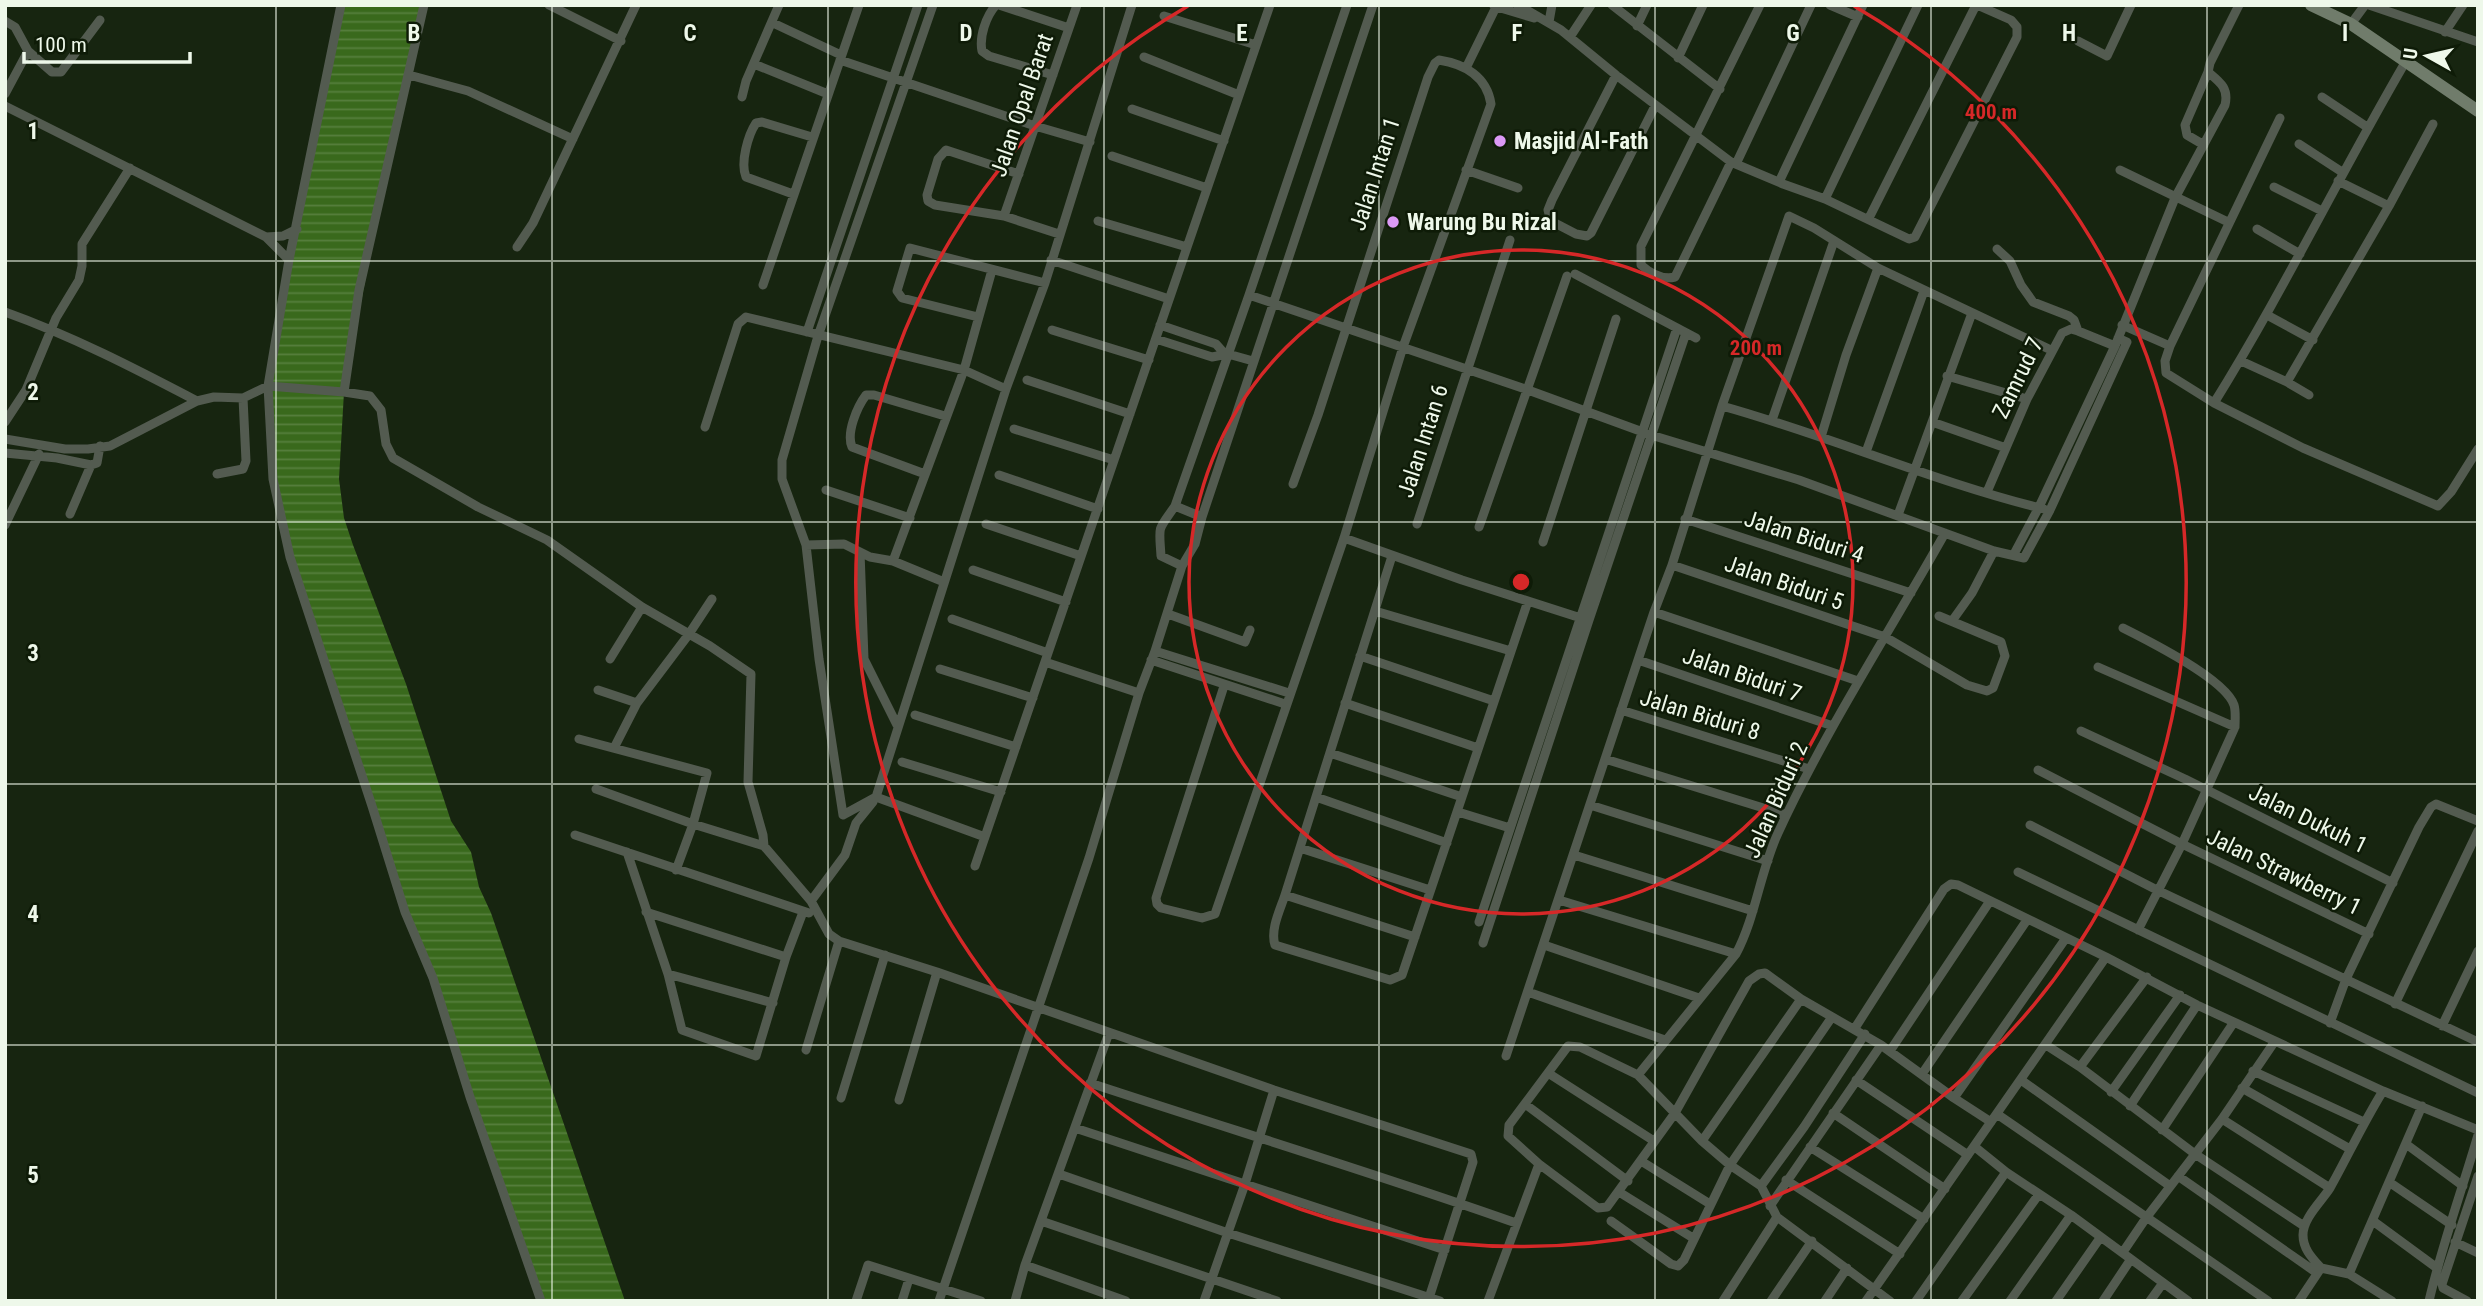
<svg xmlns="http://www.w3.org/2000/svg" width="2483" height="1306" viewBox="0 0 2483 1306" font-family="'Roboto Condensed',sans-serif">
<defs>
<pattern id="water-rules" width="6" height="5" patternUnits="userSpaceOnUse" patternTransform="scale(1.75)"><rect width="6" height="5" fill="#39691c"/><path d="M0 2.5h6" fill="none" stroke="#567f3d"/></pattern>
</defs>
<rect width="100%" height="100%" fill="#172510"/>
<path fill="url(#water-rules)" d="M341 5H424L388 161 344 392 339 479 344 518 353 545 406 684 451 821 471 852 479 887 491 913 625 1301H541L433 978 405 912 290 557 273 479 268 386Z"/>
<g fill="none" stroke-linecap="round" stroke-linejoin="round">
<path stroke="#535b50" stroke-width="9" d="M341 5 289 260 268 386 273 479 290 557 372 806 405 912 433 978 470 1097 541 1301
M424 5 359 290 344 392 370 396 381 410 386 444 393 458 478 507 547 540 642 607 710 646 751 674 748 782 763 835 764 846 811 901 829 934 839 941 937 972 1274 1090 1471 1154 1473 1162 1428 1301
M549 5 621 41
M996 5C986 16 979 37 982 51L989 56 1053 75
M999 5 1069 28
M1518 5 1561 30 1616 75 1731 162 1783 184 1825 199 1909 239 1915 237 2017 37V27L2011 20 1977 5
M1612 5 1720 89
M1830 5 1858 17
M2369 5 2478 42
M1494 6 1534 18
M1164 16 1256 45
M5 21 15 27 28 51 5 94
M1549 22 1552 5
M773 23 841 55
M2351 24 2365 5
M1637 26 1647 5
M2445 32 2463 5
M1570 37 1591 5
M2078 41 2107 56 2131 5
M28 51 52 72H61L100 20
M1144 57 1239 95
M1678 58 1703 5
M840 60 1035 126 1090 142
M754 64 828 94
M1466 68 1497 5
M409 75 468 91 573 139
M1616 75 1552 200 1548 210 1551 221 1576 234 1587 236 1591 233 1655 106
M742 97 746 81 779 5
M2322 97 2367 127
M5 106 266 237 289 260
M1132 109 1224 141
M2299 144 2342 172
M2204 145 2187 135 2185 125 2208 72
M1112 156 1207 188
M1731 162 1675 277C1662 280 1650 273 1641 265V246L1760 5
M1736 164 1811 5
M1466 170 1518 188
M2120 170 2228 222
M1019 174 946 150 938 159 927 195 928 201 935 205 1004 216 1059 234
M2338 181 2389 206
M1779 182 1863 5
M2274 187 2322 211
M793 194 746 177C740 163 748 135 756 123L762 122 812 137
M1825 199 1918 5
M1004 216 1077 5
M1869 218 1976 5
M1098 221 1187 247
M2257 229 2300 254
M266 237 283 236 297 229
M517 247 533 223 636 5
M1997 249 2010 261 2021 285 2033 302 2069 316 2074 320 2078 331
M1051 260 1169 299
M1575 274 1696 338
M763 285 859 5
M1249 295 1528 390 1651 435 1799 480 1994 551 2024 558 2050 510 2127 342 2118 338
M5 312C72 336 134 368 197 401
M2267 315 2313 340
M978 317 902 298 897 291 910 248 1045 283
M1160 325 1216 344 1224 353
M2122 325 2170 346 2165 361 2166 373 2214 403 2303 448 2438 506 2451 492 2478 449
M1052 330 1149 360
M807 332 918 5
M1156 339 1212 357 1228 354 1253 361
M2170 346 2280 118
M2241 361 2287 382 2389 206 2433 124
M1947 376 2027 399
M1027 380 1130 414
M2287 382 2309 395
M2214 403C2283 292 2340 174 2406 61
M1722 406C1830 436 1934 482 2044 509
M1772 420 1834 241
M5 422 26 390 56 318 79 280 82 266V244L130 168
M1932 422 2006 448
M705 427 738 324 746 317 964 370 1006 389
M1014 429 1114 460
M1821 437 1846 355 1878 268
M5 439 65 449H88L110 446 197 401 214 397 243 398 268 386 344 392
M1866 452 1924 291
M5 453 57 458 91 465 97 463 100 446
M217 474 243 469 246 461 243 398
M925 474 852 447C846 433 857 407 866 395H874L945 416
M999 475 1098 509
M826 490 910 518
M1987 492 2027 399 2062 333 2071 329 2078 331 2115 346
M1175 506C1157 532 1159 524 1161 556L1182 566
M70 514 91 465
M1898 515 1972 313
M1202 517 1175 506 1249 295 1347 5
M1685 519 1911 593
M986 524 1081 556
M1417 524 1510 240
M5 525 39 454
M1479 527 1567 276
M1344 538 1462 580 1584 619
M1543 542 1616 319
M806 545 844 544 870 557 893 561 944 582
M860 552 864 659 897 725
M2014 554 2039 507 2115 346 2175 198 2225 105C2229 88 2220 82 2208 72L2210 63 2239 5
M1392 556 1285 895C1280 910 1270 930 1275 945L1390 980 1402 975 1528 601
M893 561 964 370 992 270
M1672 565 1885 637 1967 685 1987 691 1993 688 2005 656 2001 642 1939 616
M973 570 1066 602
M1375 611 1511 651
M1654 612 1858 681
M1168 614 1245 642 1250 630
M952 619 1048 653
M1952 621 1972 593 1994 551
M2123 628C2149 641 2225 679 2234 705 2236 711 2235 720 2235 727
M1155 651 1289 693
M1360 656 1494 701
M610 659 642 607
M1151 660 1285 704
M1638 660 1833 726
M1045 662 1139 693
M2098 667 2235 727 2182 844 2138 930
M940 669 1033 698
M1224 686 1156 898 1157 904 1161 908 1202 918 1215 914 1344 538 1403 347 1491 104C1487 77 1465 64 1439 60L1435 63 1428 77 1318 415 1293 484
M598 690 637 703
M1345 703 1478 748
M1621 710 1809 769
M915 715 1016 747
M2081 731 2185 779 2393 883
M579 739 707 773 693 824 676 870
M614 748 637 703 689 634 712 599
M1330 753 1462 797
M1605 759 1786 815
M902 762 1001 792
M2038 770 2182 844 2369 934
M596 789 693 824 764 846
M876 797 843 815 819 659 806 545 782 479V460L818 336 933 5
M1316 797 1447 843
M1590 805 1768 861
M1458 812 1510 828
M2030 825 2157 890 2478 1042
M575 835 809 913
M985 837 876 797 1006 389 1045 283 1132 5
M1300 848 1430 890
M627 852 668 974 682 1030 756 1056 786 957 803 912
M1574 855 1753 911
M975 866 1270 5
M2018 872 2478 1093
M1285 895 1415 937
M1559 900 1736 954
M811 901 845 855 856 823 873 802
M646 912 786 957
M1479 922 1677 328
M1483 943 1589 620 1686 333
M1544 945 1699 998
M668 974 773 1003
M1528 992 1665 1040
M2395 1004 2478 831
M2330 1023 2346 979 2419 827 2431 807 2436 804 2478 821
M2442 1026 2478 951
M1855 1028 1944 889 1951 884 1958 885 2106 957 2197 1005 2383 1091 2478 1130
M2046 1045 2080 1067 2195 1154 2304 1226
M806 1050 839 941
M1890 1051 1990 901
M1506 1056 1654 612 1672 565 1722 406 1789 216 1814 228 1878 268 2051 350
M2080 1067 2147 977
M2253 1071 2364 1122
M1548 1073 1654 1141
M1922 1074 2027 920
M1638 1075 1736 954C1756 916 1760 872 1778 833 1826 729 1889 633 1945 533
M1856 1080 1968 1155
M2021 1080 2170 1186
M1090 1083C1232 1130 1375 1173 1516 1223
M2242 1088 2350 1149
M2111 1092 2180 995
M841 1098 885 955
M1954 1098 2066 938
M899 1100 937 972
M1525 1104 1628 1181
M2130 1106 2197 1005
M1833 1113 1945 1189
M1997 1114 2268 1301
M2222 1119 2330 1188
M1075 1128 1445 1250
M2162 1130 2234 1022
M1702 1141 1801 999
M2406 1144 2463 1186
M1810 1147 1924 1219
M1975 1147 2006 1172 2071 1215 2188 1301
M1641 1161 1710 1204
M1059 1174 1228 1233 1440 1301
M2178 1176 2317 1273
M1786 1180 1900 1254
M2389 1182 2452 1225
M1761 1186 1804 1127 1865 1034
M1619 1192 1693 1238
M1770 1206 1881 1045
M1041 1221 1277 1301
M1611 1221 1671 1264 1678 1266 1684 1260 1730 1165 1832 1017
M2373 1221 2437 1268
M2455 1242 2478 1253
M2123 1252 2146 1218 2222 1119 2275 1041
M1025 1265 1126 1301
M2321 1268 2349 1274 2392 1301
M2349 1274 2422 1106
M856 1301 868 1265 981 1301
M902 1301 909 1279
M939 1301 1089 858 1139 693 1155 651 1182 566 1195 544 1202 517 1373 5
M1015 1301 1025 1265 1109 1033
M1204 1301 1245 1184 1274 1090
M1488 1301 1539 1164
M1723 1301 1777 1217
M1771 1301 1812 1241
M1825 1301 1847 1268
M1866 1301 2106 957
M1890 1301 1777 1217 1761 1186 1730 1165 1702 1141 1638 1075 1580 1047 1568 1046 1509 1125 1508 1136 1539 1164 1598 1208 1607 1207 1675 1113 1749 981 1759 974 1765 973 1801 999 1881 1045 1954 1098 1991 1122
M1916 1301 2006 1172
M1962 1301 2039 1194
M2010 1301 2071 1215
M2056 1301 2100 1238
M2103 1301 2131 1259
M2150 1301 2163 1283
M2299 1301 2321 1268C2312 1258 2303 1249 2303 1235 2303 1218 2321 1202 2330 1188 2348 1156 2363 1123 2383 1091
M2429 1301C2442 1245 2462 1190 2478 1135
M2467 1301 2443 1288 2442 1284 2478 1176"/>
<path stroke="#707c6b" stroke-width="12" d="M2311 5 2351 24 2478 111"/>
</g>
<path fill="none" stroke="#eef8ea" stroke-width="2" stroke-opacity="0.55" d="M276 5V1301M552 5V1301M828 5V1301M1104 5V1301M1379 5V1301M1655 5V1301M1931 5V1301M2207 5V1301M5 261H2478M5 522H2478M5 784H2478M5 1045H2478"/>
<g fill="none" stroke="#d62828" stroke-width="3.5">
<circle cx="1521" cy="582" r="332"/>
<path d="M1854 6A665 665 0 1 1 1188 6"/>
</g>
<g fill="#db99f5" stroke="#0e1b07" stroke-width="2.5">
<circle cx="1500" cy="141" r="7"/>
<circle cx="1393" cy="222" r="7"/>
</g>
<g text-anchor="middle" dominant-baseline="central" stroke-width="5" stroke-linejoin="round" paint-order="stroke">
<g font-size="23" fill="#eef8ea" stroke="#0e1b07">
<text transform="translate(1022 105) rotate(-71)">Jalan Opal Barat</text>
<text transform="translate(1375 174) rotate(-72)">Jalan Intan 1</text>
<text transform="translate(2018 378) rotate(-64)">Zamrud 7</text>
<text transform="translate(1423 441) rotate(-72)">Jalan Intan 6</text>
<text transform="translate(1804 537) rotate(18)">Jalan Biduri 4</text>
<text transform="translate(1784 583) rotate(19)">Jalan Biduri 5</text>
<text transform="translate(1742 675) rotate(19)">Jalan Biduri 7</text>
<text transform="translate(1700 715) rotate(17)">Jalan Biduri 8</text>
<text transform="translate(1776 800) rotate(-66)">Jalan Biduri 2</text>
<text transform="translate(2308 819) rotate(26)">Jalan Dukuh 1</text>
<text transform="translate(2284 872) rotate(26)">Jalan Strawberry 1</text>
</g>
<g font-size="23" font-weight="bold" fill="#eef8ea" stroke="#0e1b07" text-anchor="start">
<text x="1514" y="141">Masjid Al-Fath</text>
<text x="1407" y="222">Warung Bu Rizal</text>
</g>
</g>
<g font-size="23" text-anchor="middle" font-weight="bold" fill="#eef8ea" stroke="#0e1b07" stroke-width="5" stroke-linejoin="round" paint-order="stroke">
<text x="414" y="41">B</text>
<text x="690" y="41">C</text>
<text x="966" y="41">D</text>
<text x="1242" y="41">E</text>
<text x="1517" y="41">F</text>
<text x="1793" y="41">G</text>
<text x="2069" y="41">H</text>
<text x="2345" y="41">I</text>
<text x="33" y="139">1</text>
<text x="33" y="400">2</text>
<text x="33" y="661">3</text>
<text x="33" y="922">4</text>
<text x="33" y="1183">5</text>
</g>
<circle cx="1521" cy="582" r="10" fill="#d62828" stroke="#0e1b07" stroke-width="3.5"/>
<g font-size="21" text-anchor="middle" font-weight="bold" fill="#d62828" stroke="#0e1b07" stroke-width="5" stroke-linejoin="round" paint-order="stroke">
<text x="1991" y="119">400 m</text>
<text x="1756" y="355">200 m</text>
</g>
<rect width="2483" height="1306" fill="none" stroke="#eef8ea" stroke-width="14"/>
<g transform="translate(2427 56) rotate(278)" stroke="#0e1b07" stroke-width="5" paint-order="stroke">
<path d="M0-5L12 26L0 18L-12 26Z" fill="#eef8ea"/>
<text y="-10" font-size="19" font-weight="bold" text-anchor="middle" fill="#eef8ea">U</text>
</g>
<path d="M24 52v10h166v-10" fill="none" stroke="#eef8ea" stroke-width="3.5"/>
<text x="35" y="52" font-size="21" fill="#eef8ea" stroke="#0e1b07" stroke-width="5" paint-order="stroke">100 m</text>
</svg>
